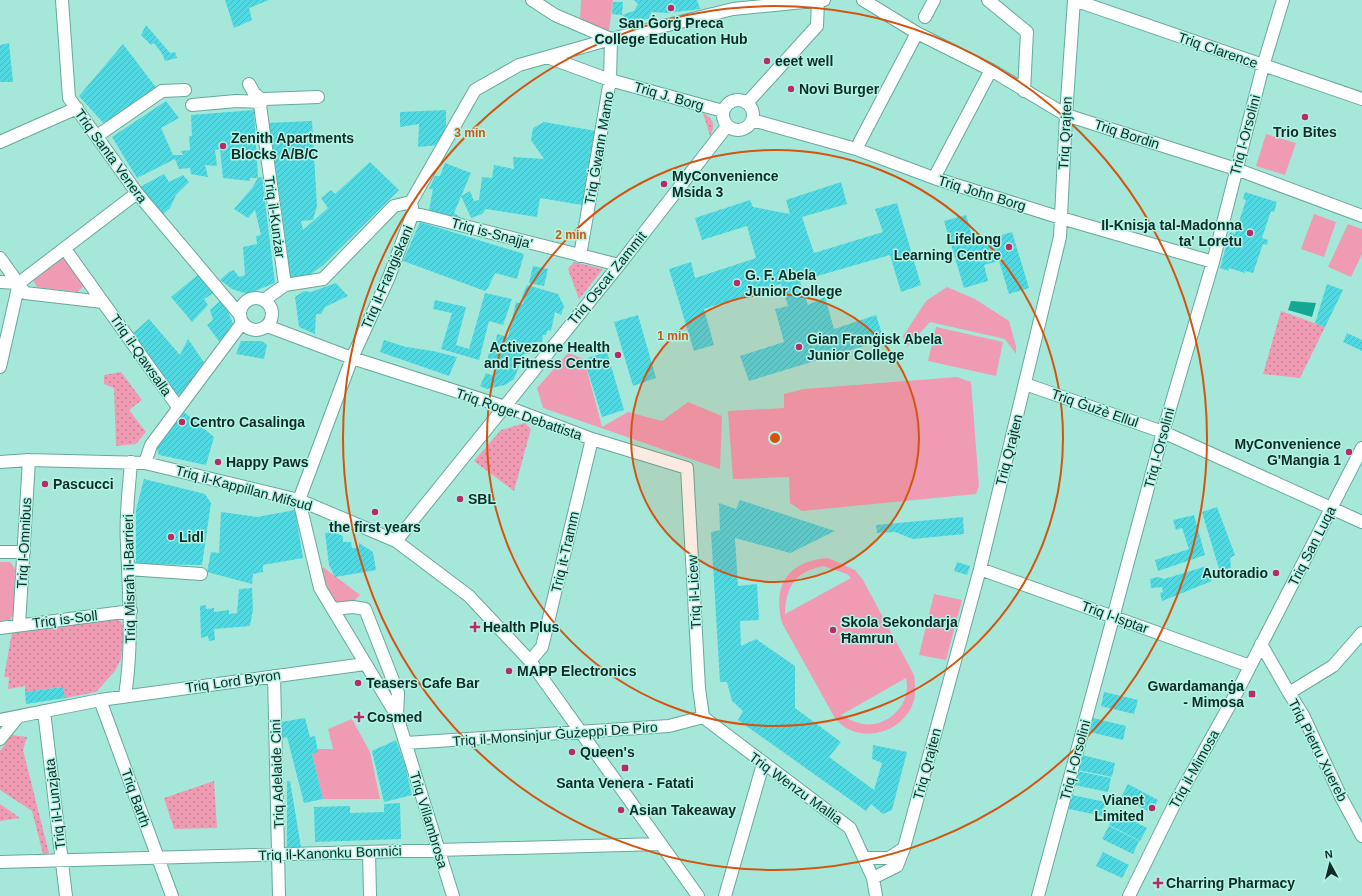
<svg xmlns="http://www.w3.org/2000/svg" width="1362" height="896" viewBox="0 0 1362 896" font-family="Helvetica,sans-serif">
<defs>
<pattern id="grass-dots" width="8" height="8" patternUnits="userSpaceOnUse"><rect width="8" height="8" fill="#f09bb4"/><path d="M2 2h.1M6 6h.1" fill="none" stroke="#c17f92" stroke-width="1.8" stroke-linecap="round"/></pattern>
<pattern id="building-hatch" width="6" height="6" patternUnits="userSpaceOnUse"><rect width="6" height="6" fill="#51d8e0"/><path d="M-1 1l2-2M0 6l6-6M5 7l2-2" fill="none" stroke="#46bac0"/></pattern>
</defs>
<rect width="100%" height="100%" fill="#a5e8da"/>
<path fill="url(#grass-dots)" d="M703 113C714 119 716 125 710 136Z
M574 262 603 269 579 299 568 269Z
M1281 311 1325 327 1300 378 1263 374Z
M121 372 142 400 129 410 146 432 136 444 116 446 114 388 104 384V375Z
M525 423 531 429 514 491 474 461 501 430Z
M114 618 121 622 124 630 121 659 115 671 96 692 65 698 62 687 25 692V686L8 689 9 677H4L12 632Z
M12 735 27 737 23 750 49 853 43 854 32 811 0 790V751Z
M214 781 217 828 174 829 164 798Z
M0 804 20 818 0 821Z"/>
<path fill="#f09bb4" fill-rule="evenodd" d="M581 0H613L609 31 580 19Z
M1266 134 1296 143 1285 175 1256 166Z
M1314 214 1336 222 1324 257 1301 249Z
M1348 224 1362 229V254L1351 277 1328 267Z
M64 257 84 285 78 292 37 287 33 280Z
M947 287 975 299 1009 321 1016 346V354L1005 339 930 322 907 347 903 336 926 301Z
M936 327 1003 342 996 376 928 361Z
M568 353 584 359 602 427 628 412 662 421 688 402 722 416 720 469 543 408 537 388Z
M957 377 971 382 979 486 976 494 802 511 790 503 789 477 733 479 728 411 784 408V394L804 389Z
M828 558 855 570 863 580 914 675C915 684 916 692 914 700 907 727 873 742 848 729 844 727 840 723 836 720L782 623C772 584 789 561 828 558ZM823 566 847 574 851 578 785 614C786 586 795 572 823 566ZM906 678C911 699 896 720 874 724 863 726 851 721 841 715Z
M0 562H10L15 569 14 613 10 620 0 621Z
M323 567 360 595 351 604 335 607 319 575Z
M934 594 962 600 946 660 919 655Z
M352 719 370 752 380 799H323L312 754 317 749H333L328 729Z"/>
<path fill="#14a894" d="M1291 301 1316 303 1312 317 1288 310Z"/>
<path fill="url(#building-hatch)" d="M225 0H269L249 8 252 20 234 28Z
M634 0H697L700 9 667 13 652 12 649 17 651 18 630 23 622 15 634 11 638 4Z
M613 2H623L622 15 612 14Z
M146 25 170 53 175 52 177 58 165 61 163 55 154 43 151 45 141 35Z
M9 43 13 82H0V45Z
M123 44 158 90 107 127 79 96Z
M166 101 179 118 161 128 173 155H183L181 151 190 150 189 136H192L191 115 254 110 258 178H250V181L223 178 220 149 215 150 217 166 205 165 208 177 191 174 190 168 179 169 175 159 137 178 112 137Z
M446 110V126L440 145 418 147 419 124 400 127V112Z
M312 121 317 206 313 220 301 221 303 230 328 208 321 198 331 190 335 194 370 162 399 190 322 266 311 274 289 279 288 257 277 176 267 123Z
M544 122 596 131 582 205 540 198 537 217 486 209 482 214 471 218 461 196 470 191 474 201 479 200 482 177 492 178 494 165 514 169 513 157 544 159 531 140 533 128Z
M445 163 471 173 454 213 464 220 432 212 429 210 433 189H429L435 176H440Z
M164 174 169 182 183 175 189 182 176 195 170 208 161 216 138 188Z
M262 177 275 283 247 294 232 289 220 280 229 272 234 270 239 277 245 275 243 247 257 244 256 236 261 235 255 210 248 218 234 209 252 188 258 178Z
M841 182 847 204 802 217 814 253 883 232 875 209 897 203 921 285 901 292 890 255 800 281 808 305 825 297 834 329 876 315 884 340 749 381 740 356 784 342 775 309 788 306 781 284 704 309 714 345 694 351 669 269 691 262 695 278 756 258 747 226 702 240 695 218 750 200 753 207 790 214 786 200Z
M1245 192 1277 202 1274 212 1271 211 1262 238 1268 240 1267 245 1263 244 1253 273 1245 271V273L1229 268V271L1220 268 1230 232 1235 234 1246 200 1243 199Z
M966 215 974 243 1012 232 1029 288 1009 294 999 261 984 265 988 281 964 288 944 221Z
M420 222 524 254 517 279 495 273 488 288 485 291 403 261Z
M533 266 548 269 544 286 529 283Z
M199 274 214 293 204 299 208 305 192 322 171 297Z
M336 283 348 296 325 307 321 314H316L315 334 299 327 295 297 304 291 311 292Z
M1327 284 1343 290 1325 327 1315 323Z
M527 285 558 294 564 306 561 315 555 312 551 331 548 330 546 335H543L542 342H534L532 353 524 354 514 379 505 385 487 389 480 386 486 373 494 376 497 366 487 362 490 347 495 348 497 334 508 337 516 302 523 304 524 297H522Z
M485 293 512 299 503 325 489 321 479 360 441 349 452 313 433 309 435 300 466 307 456 345 469 349Z
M220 301 227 309 234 326 221 344 207 325 213 320 210 310Z
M638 315 656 378 633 386 614 322Z
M149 319 180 355 188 339 205 364 182 394 172 396 131 335Z
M1347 333 1362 340V351L1343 342Z
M384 340 406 347 433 351 457 357 449 376 380 352Z
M241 341H262L267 345 264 359 236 354Z
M607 352 624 410 602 417 584 359Z
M178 407 214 437 206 465 159 455 155 444Z
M144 479 205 494 211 503 202 565 136 564V510Z
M740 500 835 531 790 553 735 538 738 586 757 584 759 620 740 621 741 646 756 639 795 666V708L841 742 829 757 874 790 882 763 872 759 873 745 907 752 892 810 883 814 871 804 866 811 738 720 743 711 732 701 727 682H720L711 532 720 530 719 503 736 509Z
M1217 507 1235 555 1230 558 1231 568 1220 572 1202 512Z
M295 510 303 558 263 565V572L253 574 252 584 207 572 211 552 219 553 221 512 257 517Z
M1194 515 1205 555 1158 571 1155 560 1189 549 1182 528 1176 530 1173 520Z
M963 517 964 534 913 539 895 532 877 533 876 525Z
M333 532 343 536V542H351L352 548H359V543L373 552 376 570 335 577 329 565 325 533Z
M957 562 970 566 967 575 954 571Z
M1207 566 1212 581 1162 601 1160 593 1163 592 1162 587 1151 588 1150 579 1158 577 1164 579Z
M252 588 253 609 250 626 214 629 215 640 209 641 208 636 201 638 200 606 206 605V609L214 608V612L229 610V614L237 613 239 589Z
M63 687 65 698 26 704 25 692Z
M1104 692 1138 700 1134 714 1101 706Z
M305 718 310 737 315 736 318 752 312 754 323 799 304 803 287 737 281 739V722Z
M1093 718 1126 726 1123 740 1090 732Z
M396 740 405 765 412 795 384 802 372 751Z
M1082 755 1115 763 1112 777 1078 770Z
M1077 771 1111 778 1108 792 1074 785Z
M287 781H290L301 847H287Z
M1128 784 1158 800 1152 813 1121 797Z
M1072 795 1106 802 1102 816 1069 809Z
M400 803 401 839 315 842 314 807 350 806V813L384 812V804Z
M1116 812 1147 828 1140 841 1109 825Z
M1109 826 1139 841 1133 854 1102 839Z
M1103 852 1129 865 1122 878 1096 866Z"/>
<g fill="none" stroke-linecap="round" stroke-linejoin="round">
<defs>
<path id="minor" d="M62 0 69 98 137 193 240 315
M532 0 555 15 611 39
M863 0 917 33 991 70 1066 115 1236 169 1362 216
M988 0 1027 32 1024 91
M1074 0 1362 99
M925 17 934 0
M547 57 610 80 723 111
M249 84 254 93 262 100
M723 115a15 15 0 1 1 30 0a15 15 0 1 1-30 0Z
M747 103 817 26 818 1
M192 105 236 101 261 102
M752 120 856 149 934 178 1061 218 1213 262
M97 136 162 91 185 90
M0 142 77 108
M856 149 917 33
M934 178 991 70
M413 213 619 265
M65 249 178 407
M580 256 610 80 611 39
M0 258 25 293 103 302
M0 282 19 283
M19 283 137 193
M285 285 260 105 264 99 318 97
M240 314a16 16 0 1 1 32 0a16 16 0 1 1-32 0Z
M264 300 285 285 323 279 394 206 411 202
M267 326 352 358 518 411 592 439 687 468 699 688 703 717
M0 367 19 283
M1025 384 1163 432 1362 522
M0 462 29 460 145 463 299 500 396 541 469 596 530 661 698 896
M145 463 151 445 242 323
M396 541 619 265 727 126
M0 552H24
M128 569 201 574
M980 569 1250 666
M333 609 353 607 365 609 398 693 397 716
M19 625 29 460
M0 628 131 611
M1261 644 1289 693 1303 715 1341 797 1362 836
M530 661 542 647 592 439
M274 676 279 896
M1289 693 1333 666 1362 633
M125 696C133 643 129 597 127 544 125 517 129 489 131 462
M100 700 172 896
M44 711 66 896
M703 717 850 828 873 878 876 896
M0 720 100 700 365 664
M0 739 18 717
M406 743 669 726 703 717
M369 852 370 896
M864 858H889L904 848
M0 862 660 844
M873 878 897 866 904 848 980 569 1060 237 1066 115 1074 0
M453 896 397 716 320 588 299 500 352 358 389 277 413 213 411 202 475 90 519 65 611 39 733 9 824 0
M725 896 763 764
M1038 896 1163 432 1213 262 1263 66 1283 0
M1129 896 1175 803 1237 692 1362 448"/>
</defs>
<use href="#minor" stroke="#67a89b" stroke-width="14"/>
<use href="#minor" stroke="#fff" stroke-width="12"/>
</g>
<circle cx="775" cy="438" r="144" fill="#d2540f" fill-opacity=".12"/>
<g fill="none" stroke="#d2540f" stroke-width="2">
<circle cx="775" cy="438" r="144"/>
<circle cx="775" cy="438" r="288"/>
<circle cx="775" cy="438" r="432"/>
</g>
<g fill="#b72c66" stroke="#b2f5e7" stroke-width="1.5">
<circle cx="671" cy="8" r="4"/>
<circle cx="767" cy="61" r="4"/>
<circle cx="791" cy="89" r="4"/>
<circle cx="1305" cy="117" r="4"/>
<circle cx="223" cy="146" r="4"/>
<circle cx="664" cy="184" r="4"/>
<circle cx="1250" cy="233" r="4"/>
<circle cx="1009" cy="247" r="4"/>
<circle cx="737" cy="283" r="4"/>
<circle cx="799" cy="347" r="4"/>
<circle cx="618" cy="355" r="4"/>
<circle cx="182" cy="422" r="4"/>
<circle cx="1349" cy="452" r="4"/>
<circle cx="218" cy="462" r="4"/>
<circle cx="45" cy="484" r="4"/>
<circle cx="460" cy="499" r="4"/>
<circle cx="375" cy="512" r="4"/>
<circle cx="171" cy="537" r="4"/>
<circle cx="1276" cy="573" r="4"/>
<path d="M473 621h4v4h4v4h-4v4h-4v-4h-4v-4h4z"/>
<circle cx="833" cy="630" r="4"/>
<circle cx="509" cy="671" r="4"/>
<circle cx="358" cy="683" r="4"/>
<rect x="1248" y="690" width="8" height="8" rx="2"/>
<path d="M357 711h4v4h4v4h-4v4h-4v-4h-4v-4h4z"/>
<circle cx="572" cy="752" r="4"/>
<rect x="621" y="764" width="8" height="8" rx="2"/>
<circle cx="1152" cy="808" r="4"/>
<circle cx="621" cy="810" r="4"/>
<path d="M1156 877h4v4h4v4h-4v4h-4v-4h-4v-4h4z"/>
</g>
<g text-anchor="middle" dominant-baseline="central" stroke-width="3" stroke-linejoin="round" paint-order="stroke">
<g font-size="14" font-weight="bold" fill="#102b26" stroke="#b2f5e7" text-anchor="start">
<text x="671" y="23" text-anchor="middle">San Ġorġ Preca<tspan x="671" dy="16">College Education Hub</tspan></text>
<text x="775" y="61">eeet well</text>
<text x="799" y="89">Novi Burger</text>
<text x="1305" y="132" text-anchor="middle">Trio Bites</text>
<text x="231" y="138">Zenith Apartments<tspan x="231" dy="16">Blocks A/B/C</tspan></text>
<text x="672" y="176">MyConvenience<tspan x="672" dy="16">Msida 3</tspan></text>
<text x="1242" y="225" text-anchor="end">Il-Knisja tal-Madonna<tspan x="1242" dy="16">ta' Loretu</tspan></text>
<text x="1001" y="239" text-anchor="end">Lifelong<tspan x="1001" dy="16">Learning Centre</tspan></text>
<text x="745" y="275">G. F. Abela<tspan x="745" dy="16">Junior College</tspan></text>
<text x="807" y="339">Gian Franġisk Abela<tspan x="807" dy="16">Junior College</tspan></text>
<text x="610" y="347" text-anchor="end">Activezone Health<tspan x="610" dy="16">and Fitness Centre</tspan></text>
<text x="190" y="422">Centro Casalinga</text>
<text x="1341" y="444" text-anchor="end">MyConvenience<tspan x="1341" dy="16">G'Mangia 1</tspan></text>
<text x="226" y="462">Happy Paws</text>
<text x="53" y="484">Pascucci</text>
<text x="468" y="499">SBL</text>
<text x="375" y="527" text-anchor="middle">the first years</text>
<text x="179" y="537">Lidl</text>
<text x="1268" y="573" text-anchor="end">Autoradio</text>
<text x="841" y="622">Skola Sekondarja<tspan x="841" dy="16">Ħamrun</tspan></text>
<text x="483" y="627">Health Plus</text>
<text x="517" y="671">MAPP Electronics</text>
<text x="366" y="683">Teasers Cafe Bar</text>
<text x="1244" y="686" text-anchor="end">Gwardamanġa<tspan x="1244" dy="16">- Mimosa</tspan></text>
<text x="367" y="717">Cosmed</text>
<text x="580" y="752">Queen's</text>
<text x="625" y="783" text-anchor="middle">Santa Venera - Fatati</text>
<text x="1144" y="800" text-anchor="end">Vianet<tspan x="1144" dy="16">Limited</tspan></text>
<text x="629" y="810">Asian Takeaway</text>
<text x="1166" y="883">Charring Pharmacy</text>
</g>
<g font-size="14" fill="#102b26" stroke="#b2f5e7">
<text transform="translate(1218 50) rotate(19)">Triq Clarence</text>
<text transform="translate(669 96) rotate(16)">Triq J. Borg</text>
<text transform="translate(1065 133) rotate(-87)">Triq Qrajten</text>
<text transform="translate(1127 134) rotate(18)">Triq Bordin</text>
<text transform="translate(1245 135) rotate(-75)">Triq l-Orsolini</text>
<text transform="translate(599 148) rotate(-80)">Triq Ġwann Mamo</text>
<text transform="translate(111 156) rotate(54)">Triq Santa Venera</text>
<text transform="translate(982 193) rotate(17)">Triq John Borg</text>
<text transform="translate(275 217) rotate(82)">Triq il-Kunżar</text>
<text transform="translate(492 233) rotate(15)">Triq is-Snajja'</text>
<text transform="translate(387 277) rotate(-67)">Triq il-Franġiskani</text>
<text transform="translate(607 278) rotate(-51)">Triq Oscar Zammit</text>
<text transform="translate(141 355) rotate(55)">Triq il-Qawsalla</text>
<text transform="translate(1095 408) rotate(19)">Triq Ġużè Ellul</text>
<text transform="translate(519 414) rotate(19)">Triq Roger Debattista</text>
<text transform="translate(1159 448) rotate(-75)">Triq l-Orsolini</text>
<text transform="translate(1009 450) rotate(-76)">Triq Qrajten</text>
<text transform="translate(244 488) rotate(15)">Triq il-Kappillan Mifsud</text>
<text transform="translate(24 543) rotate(-87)">Triq l-Omnibus</text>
<text transform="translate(1312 546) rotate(-63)">Triq San Luqa</text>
<text transform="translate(565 552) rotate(-77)">Triq it-Tramm</text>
<text transform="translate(129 579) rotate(-91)">Triq Misraħ il-Barrieri</text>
<text transform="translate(694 592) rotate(-93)">Triq il-Liċew</text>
<text transform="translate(1115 617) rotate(20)">Triq l-Isptar</text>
<text transform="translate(65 619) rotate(-7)">Triq is-Soll</text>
<text transform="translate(233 681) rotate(-8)">Triq Lord Byron</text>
<text transform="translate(555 734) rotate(-4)">Triq il-Monsinjur Ġużeppi De Piro</text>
<text transform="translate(1318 750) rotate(63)">Triq Pietru Xuereb</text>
<text transform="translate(1075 760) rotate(-75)">Triq l-Orsolini</text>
<text transform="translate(927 764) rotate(-75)">Triq Qrajten</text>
<text transform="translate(1194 769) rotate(-61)">Triq il-Mimosa</text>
<text transform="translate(277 774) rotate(-92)">Triq Adelaide Cini</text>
<text transform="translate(796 788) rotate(36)">Triq Wenzu Mallia</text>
<text transform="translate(136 798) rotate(70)">Triq Barth</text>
<text transform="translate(55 804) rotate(-97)">Triq il-Lunzjata</text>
<text transform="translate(429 820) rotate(73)">Triq Villambrosa</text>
<text transform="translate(330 853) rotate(-2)">Triq il-Kanonku Bonniċi</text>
</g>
</g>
<circle cx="775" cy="438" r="6" fill="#d2540f" stroke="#b2f5e7" stroke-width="2"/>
<g font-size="12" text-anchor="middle" font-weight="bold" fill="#d2540f" stroke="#b2f5e7" stroke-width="3" stroke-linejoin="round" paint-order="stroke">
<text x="470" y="137">3 min</text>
<text x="571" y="239">2 min</text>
<text x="673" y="340">1 min</text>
</g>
<g transform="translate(1330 864) rotate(353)" stroke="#b2f5e7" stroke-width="3" paint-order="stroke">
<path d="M0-3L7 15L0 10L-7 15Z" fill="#102b26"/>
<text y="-6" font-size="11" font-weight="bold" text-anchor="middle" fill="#102b26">N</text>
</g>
</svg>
